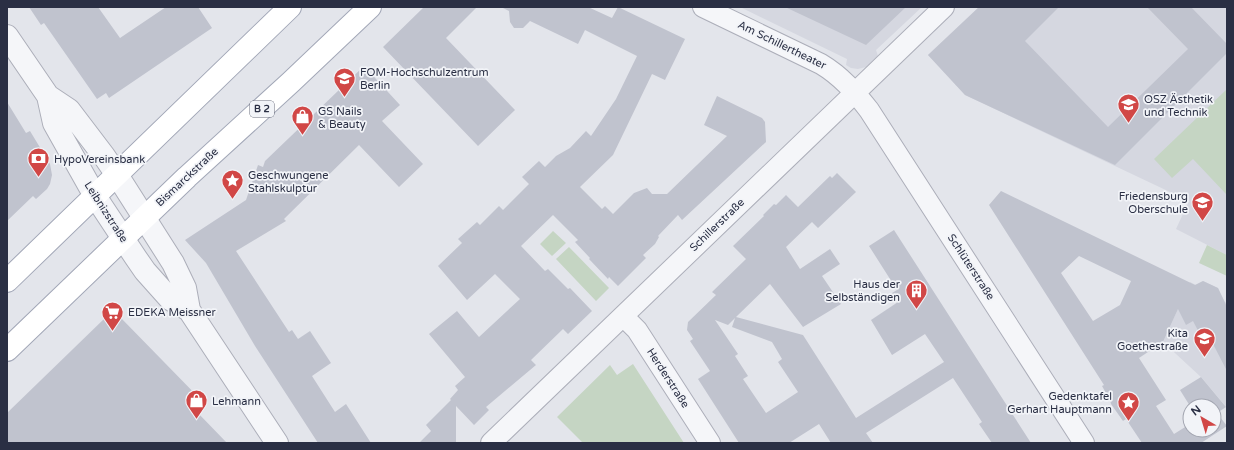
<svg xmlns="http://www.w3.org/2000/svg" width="1234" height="450" viewBox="0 0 1234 450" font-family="'Varela Round',sans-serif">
<rect width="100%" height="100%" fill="#e3e5eb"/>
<path fill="#d5d7e0" d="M740 7H922L876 50 878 56 866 67 858 69 851 68 846 65 847 59Z
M979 7H1227V255L1176 229 1189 201 965 95 928 55Z
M1203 281 1218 288 1225 302 1227 303V408L1202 378 1163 342 1190 282 1196 285Z"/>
<path fill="#c5d5c3" d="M1227 89V193L1226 194 1193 159 1172 178 1154 159Z
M553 231 566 243 552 256 540 244Z
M1207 245 1227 255V276L1199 263Z
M569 247 609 288 596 301 556 259Z
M633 364 684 443H583L557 417 610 365 617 375Z"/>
<path fill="#c0c3ce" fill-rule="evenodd" d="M29 7H98L120 38 166 7H198L212 28 109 98 106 93 97 99 44 23 41 25Z
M424 7H477L446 38 515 110 478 146 383 47Z
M501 7H588L612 18 618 7 685 39 665 80 652 74 613 155 580 187 602 209 605 206 613 214 634 193 647 188 652 194H667L727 136 704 125 717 96 762 118 765 122 766 142 682 220 678 215 658 236 659 237 655 244 643 255 646 258 618 286 609 277 608 279 589 259 590 258 575 242 578 240 553 215 521 246 545 271 548 269 568 289 570 288 592 311 568 334 563 329 531 360 536 365 486 407 489 410 474 425 456 406V443H419L431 431 426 425 451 400 450 399 458 390 455 386 465 377 429 334 457 311 479 337 520 299 495 274 467 300 438 266 462 243 458 239 477 222 480 225 499 206 503 210 529 184 522 177 539 161 545 167 556 156 570 148 586 131 591 136 616 99 637 56 585 30 578 44 530 21 523 28H514L510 22 509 11Z
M785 7H906L866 45Z
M979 7H1059L1025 41 1108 127 1188 49 1147 7H1191L1227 44V53L1115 165 965 95 928 55Z
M364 66 400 105 382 121 423 164 399 187 359 145 284 219 286 221 236 251 289 332 292 330 298 339 310 331 331 363 312 376 335 412 346 404 371 443H318L255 346 206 263 185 240 246 200 258 165 263 167 265 161Z
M7 102 26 133 30 131 50 164 52 175 50 184 47 189 36 199 33 196 7 221Z
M837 173 856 192 818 228 812 222 786 247 800 269 830 249 840 264 822 276 841 304 803 327 770 284 736 317 803 335 856 418 944 362 925 334 892 355 871 320 898 302 892 293 897 290 869 246 894 230 1031 443H992L979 424 982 422 953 378 866 433 873 443H831L819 424 789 443H739L698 379 710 371 690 341 693 339 687 330 688 322 716 295 712 292 746 259 733 246 764 216 763 215 774 204 776 205 786 195 798 207 830 176 832 178ZM735 318 732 327 772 342 782 359 778 362 798 392 766 413 743 379 748 376 735 356 738 354 715 320 728 325Z
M1001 191 1195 285 1203 281 1218 288 1227 307V371L1213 344 1207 348 1193 321 1186 325 1178 309 1163 342 1139 358 1166 400 1156 406 1174 434 1190 424V430H1214V406H1190L1180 390 1201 377 1226 407 1217 413 1227 426 1201 443H1142L1126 419 1123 421 1111 404 1110 400 1102 386 1104 385 989 205ZM1079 256 1131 281 1120 305 1093 321 1061 273Z
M106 317 113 326 121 318 205 404 197 412 227 443H7V413Z"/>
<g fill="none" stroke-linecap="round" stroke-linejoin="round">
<defs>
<path id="minor" d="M703 7 821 64C841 76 855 92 869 110L1084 443
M623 316 637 330 710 443
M491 443 944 7"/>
<path id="tertiary" d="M7 36 48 96 54 123 95 196 136 258 145 271 170 299 189 310
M48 96 69 110 104 156 117 175 173 263 185 288 189 310 277 443"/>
<path id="primary" d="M7 281 290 7
M7 350 187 177 291 82 370 7"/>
</defs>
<use href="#minor" stroke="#acaeb9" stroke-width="22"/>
<use href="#tertiary" stroke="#acaeb9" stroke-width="24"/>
<use href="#primary" stroke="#a2a7b7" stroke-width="24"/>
<use href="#minor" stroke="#f5f6f9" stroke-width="20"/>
<use href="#tertiary" stroke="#f5f6f9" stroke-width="22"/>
<use href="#primary" stroke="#fff" stroke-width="22"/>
</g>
<defs>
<symbol id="university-pin" viewBox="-11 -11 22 30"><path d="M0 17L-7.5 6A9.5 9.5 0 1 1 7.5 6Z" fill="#d14746" stroke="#f2f4f8"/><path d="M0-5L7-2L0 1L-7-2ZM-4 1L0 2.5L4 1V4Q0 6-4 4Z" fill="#fff"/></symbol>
<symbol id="school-pin" viewBox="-11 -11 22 30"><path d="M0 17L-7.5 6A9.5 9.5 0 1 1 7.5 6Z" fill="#d14746" stroke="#f2f4f8"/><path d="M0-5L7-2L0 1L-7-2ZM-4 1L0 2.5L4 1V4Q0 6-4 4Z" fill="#fff"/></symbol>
<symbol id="shop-pin" viewBox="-11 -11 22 30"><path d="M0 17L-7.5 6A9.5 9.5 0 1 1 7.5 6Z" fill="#d14746" stroke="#f2f4f8"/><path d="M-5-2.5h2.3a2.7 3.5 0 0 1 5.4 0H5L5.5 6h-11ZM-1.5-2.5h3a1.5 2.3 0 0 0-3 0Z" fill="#fff"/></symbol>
<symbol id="bank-pin" viewBox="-11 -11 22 30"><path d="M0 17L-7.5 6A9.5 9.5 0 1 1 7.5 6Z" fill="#d14746" stroke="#f2f4f8"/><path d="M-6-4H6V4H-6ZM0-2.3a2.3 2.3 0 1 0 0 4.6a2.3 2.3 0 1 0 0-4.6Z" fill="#fff"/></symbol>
<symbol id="sight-pin" viewBox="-11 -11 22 30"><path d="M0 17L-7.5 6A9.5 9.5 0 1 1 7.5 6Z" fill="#d14746" stroke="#f2f4f8"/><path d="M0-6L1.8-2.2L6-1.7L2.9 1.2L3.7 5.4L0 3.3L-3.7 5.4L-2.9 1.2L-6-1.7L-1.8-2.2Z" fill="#fff"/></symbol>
<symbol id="building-pin" viewBox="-11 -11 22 30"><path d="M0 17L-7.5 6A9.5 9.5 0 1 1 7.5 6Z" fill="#d14746" stroke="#f2f4f8"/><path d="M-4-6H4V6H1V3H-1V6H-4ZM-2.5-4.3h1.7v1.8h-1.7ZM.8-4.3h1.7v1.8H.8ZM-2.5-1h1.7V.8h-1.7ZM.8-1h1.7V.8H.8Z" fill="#fff"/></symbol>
<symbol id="supermarket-pin" viewBox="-11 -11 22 30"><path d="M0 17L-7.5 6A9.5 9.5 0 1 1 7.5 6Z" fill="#d14746" stroke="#f2f4f8"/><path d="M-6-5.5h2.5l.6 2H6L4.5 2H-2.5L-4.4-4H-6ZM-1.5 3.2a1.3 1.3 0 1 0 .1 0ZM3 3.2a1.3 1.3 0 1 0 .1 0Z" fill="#fff"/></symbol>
</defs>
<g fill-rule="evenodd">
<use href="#university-pin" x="332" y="66" width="25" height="34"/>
<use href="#school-pin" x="1116" y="92" width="25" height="34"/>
<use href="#shop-pin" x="290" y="104" width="25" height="34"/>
<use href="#bank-pin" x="26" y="146" width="25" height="34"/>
<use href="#sight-pin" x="220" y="168" width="25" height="34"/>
<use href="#school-pin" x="1190" y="190" width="25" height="34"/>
<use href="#building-pin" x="904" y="278" width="25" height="34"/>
<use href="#supermarket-pin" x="100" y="300" width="25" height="34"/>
<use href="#school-pin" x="1192" y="326" width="25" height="34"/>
<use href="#shop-pin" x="184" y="388" width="25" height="34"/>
<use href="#sight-pin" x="1116" y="390" width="25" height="34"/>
</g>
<g text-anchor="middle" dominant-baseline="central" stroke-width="3.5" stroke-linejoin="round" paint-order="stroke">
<rect fill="#f2f4f8" stroke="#666a7a" stroke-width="1" x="250" y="101" width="24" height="16" rx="3"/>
<g font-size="10" font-weight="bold" fill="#2a2f44">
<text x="262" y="109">B 2</text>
</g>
<g font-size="11" fill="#2a2f44" stroke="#f2f4f8">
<text transform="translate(782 45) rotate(26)">Am Schillertheater</text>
<text transform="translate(187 177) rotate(-43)">Bismarckstraße</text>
<text transform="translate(106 212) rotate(57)">Leibnizstraße</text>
<text transform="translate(717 225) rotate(-44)">Schillerstraße</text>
<text transform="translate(971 267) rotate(57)">Schlüterstraße</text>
<text transform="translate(668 378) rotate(57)">Herderstraße</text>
</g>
<g font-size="11" fill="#2a2f44" stroke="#f2f4f8" text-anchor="start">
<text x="360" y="72">FOM-Hochschulzentrum<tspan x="360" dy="13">Berlin</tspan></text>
<text x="1144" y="99">OSZ Ästhetik<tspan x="1144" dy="13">und Technik</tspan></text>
<text x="318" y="111">GS Nails<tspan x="318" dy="13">&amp; Beauty</tspan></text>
<text x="54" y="159">HypoVereinsbank</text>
<text x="248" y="175">Geschwungene<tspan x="248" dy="13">Stahlskulptur</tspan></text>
<text x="1188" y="196" text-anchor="end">Friedensburg<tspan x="1188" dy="13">Oberschule</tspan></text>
<text x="900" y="284" text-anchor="end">Haus der<tspan x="900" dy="13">Selbständigen</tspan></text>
<text x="128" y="312">EDEKA Meissner</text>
<text x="1188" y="333" text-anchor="end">Kita<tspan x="1188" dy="13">Goethestraße</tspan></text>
<text x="1112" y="396" text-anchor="end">Gedenktafel<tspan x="1112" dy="13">Gerhart Hauptmann</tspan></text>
<text x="212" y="401">Lehmann</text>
</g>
</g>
<rect width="1234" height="450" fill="none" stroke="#2a2f44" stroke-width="16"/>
<g transform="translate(1202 418) rotate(322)"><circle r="19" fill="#f2f4f8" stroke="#a2a5b0"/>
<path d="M0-3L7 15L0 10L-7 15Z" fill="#d14746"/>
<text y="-6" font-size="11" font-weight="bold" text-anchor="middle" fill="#2a2f44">N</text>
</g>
</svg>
